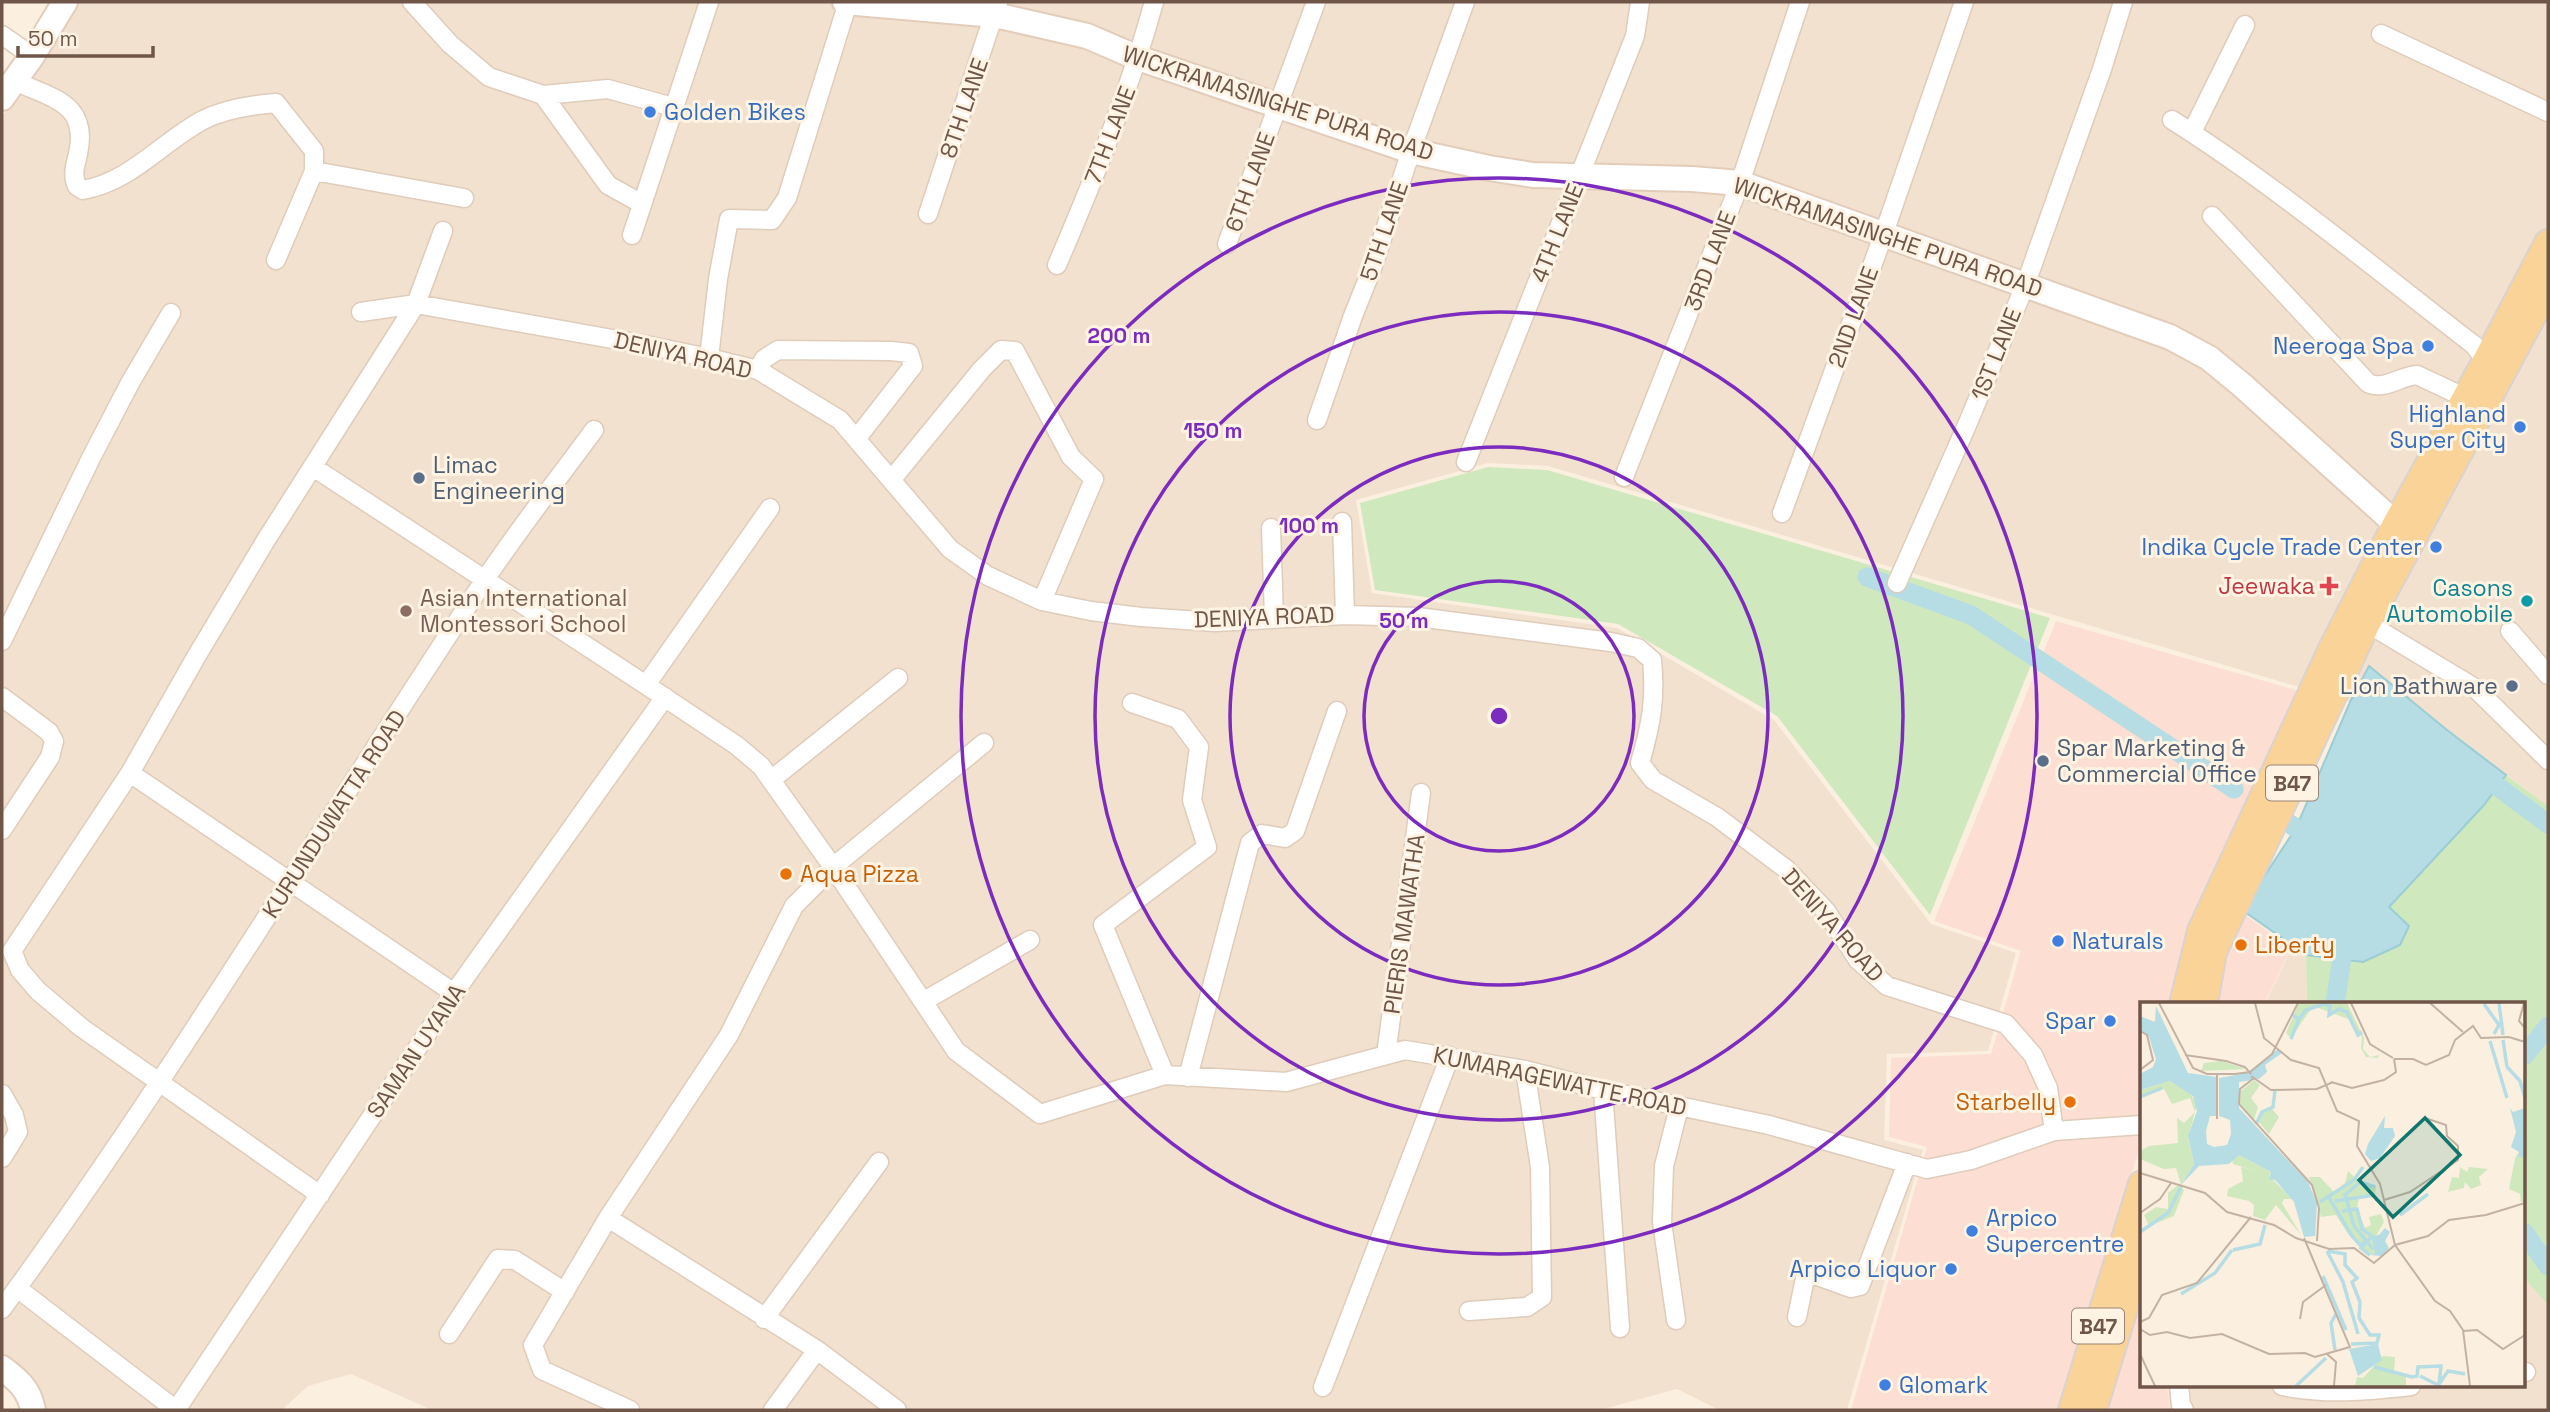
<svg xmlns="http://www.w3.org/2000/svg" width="2550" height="1412" viewBox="0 0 2550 1412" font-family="'Space Grotesk',sans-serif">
<rect width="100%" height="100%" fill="#fbf0df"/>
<path fill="#f2e1ce" d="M74 2H2548V806L2447 730 2369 667 2350 702 1548 466 1488 463 1356 500 1372 593 1617 628 1774 720 1931 924 2016 953 1988 1051 1887 1054 1884 1140 1923 1150 1847 1410H1719L1677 1389 1600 1410H432L351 1374 308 1386 282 1410H36L2 1363V116L20 98Z
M2292 947 2306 955 2307 1004H2265Z
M2524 1278 2548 1305V1410H2170L2168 1386H2524Z"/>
<path fill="#fcded2" d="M2056 621 2299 691 2188 927 2170 1004H2142V1140L2058 1410H1851L1927 1147 1889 1137 1891 1058 1991 1054 2021 951 1934 921Z
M2241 912 2291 948 2264 1004H2213L2222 955Z
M2142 1285V1386H2167L2170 1410H2103Z"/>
<path fill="#d0e8be" d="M1488 467 1547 470 2050 618 1930 915 1777 716 1618 624 1375 590 1360 503Z
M2506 775 2548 806V1305L2524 1278V1004H2307L2306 955 2363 962 2389 907 2484 805Z"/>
<path fill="#b5dde3" stroke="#9bcdd5" stroke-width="2" d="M2369 666 2447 730 2506 775 2484 805 2389 907 2409 926 2400 945 2363 962 2306 955 2242 910 2296 828 2350 702Z"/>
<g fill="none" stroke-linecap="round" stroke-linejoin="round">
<path stroke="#b5dde3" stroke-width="19" d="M1867 577 1971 615 2234 789
M2498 787 2548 824
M2284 820 2296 828
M2335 1004 2342 958
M2524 1056 2548 1026
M2524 1232 2548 1266"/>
<defs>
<path id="street" d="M412 2 450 44 489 77 543 95 608 89 673 107
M2381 34 2548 112
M2 35 32 56
M15 81C53 99 89 103 78 154 75 166 72 175 77 186L83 190C130 182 162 142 203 120 225 109 251 105 276 103L314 151V171L276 260
M543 95 608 185 635 200 642 201
M2172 120C2278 187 2375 269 2474 345L2486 361
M2192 132 2245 25
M314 171 464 198
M928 214 998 2
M2212 216 2368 383C2384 391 2400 376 2417 375L2466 398
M632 235 709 2
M1227 244 1316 2
M1057 265C1094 179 1129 92 1154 2
M361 312 416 304 646 345 709 358 758 370 840 420 950 549 988 576 1042 601 1091 611 1141 617 1215 622 1345 615 1418 617 1611 642 1638 648 1652 660C1656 699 1651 725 1640 763L1653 780 1717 817 1786 869 1826 911 1858 960 1887 986 2006 1024 2033 1055 2048 1088 2054 1131
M709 358 718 279 729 219 772 220 787 198 848 2
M758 370 764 359 778 350 891 351 909 353 913 366 857 438
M1317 420 1353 316 1373 266 1411 151 1465 2
M1466 462 1635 36 1640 2
M313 467 646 685 736 745 761 766 833 867 956 1051 1040 1114 1165 1075 1286 1082 1405 1050 1525 1070 1603 1090 1769 1125 1927 1169 1971 1160 2054 1131 2142 1125
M1624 477 1740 183 1800 2
M892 479 982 369 1001 350 1015 351 1071 457 1094 479 1042 601
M1782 513 1884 233 1964 2
M1342 522 1345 615
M1271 528 1274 618
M1897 583 1967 425 2026 283 2102 69 2123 2
M2367 623 2475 688 2548 760
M2510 631 2548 675
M2 641 91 458 130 383 171 313
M646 685 770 508
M2 697 49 732 54 741 50 757 2 830
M1132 703 1178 719 1199 747 1192 800 1207 847 1103 925 1165 1075
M130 773 454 993
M771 780 898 678
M924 1001 1030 940
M1386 1055 1421 793
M1188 1077 1250 843 1262 834 1285 838 1295 831 1337 711
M1603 1090 1620 1328
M2 1094 14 1115 18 1132 2 1158
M320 1195 82 1028 38 991 20 970 12 951 130 773 196 657 266 540 416 304 443 231
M608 1218 817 1350 897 1410
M17 1288 176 1410
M2 1309C174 1074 323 823 484 581 519 529 557 480 594 430
M1469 1311 1527 1307 1542 1297 1540 1167 1525 1070
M1797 1317 1805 1278 1815 1275 1851 1288 1860 1286 1907 1163
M764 1319 879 1162
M1676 1320 1662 1222 1664 1166 1679 1107
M449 1334 498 1259 515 1260 565 1292
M2524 1372H2526
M2179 1386 2181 1405 2184 1410
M2282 1386C2328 1395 2366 1391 2411 1386
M1323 1387 1450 1056
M176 1410 454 993 665 697
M630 1410 542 1370 533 1345 608 1218 729 1035 794 906 833 867 984 743
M773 1410 817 1350"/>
<path id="secondary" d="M845 2 995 15 1087 36 1138 58 1411 151 1489 168 1533 175 1692 179 1740 183 2170 337 2209 358 2243 386 2396 524 2414 535
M2 98 32 56 65 2
M2 1368C18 1380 29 1389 33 1410"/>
<path id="primary" d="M2183 1004 2201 931 2332 649 2396 524 2486 361 2548 243
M2204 1004 2213 952 2367 623 2548 287
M2072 1410 2142 1184
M2093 1410 2142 1250"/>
</defs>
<use href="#street" stroke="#dfccbb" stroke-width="21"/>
<use href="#secondary" stroke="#e3cdba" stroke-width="28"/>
<use href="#primary" stroke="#dad3cf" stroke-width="30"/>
<use href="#street" stroke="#fff" stroke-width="18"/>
<use href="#secondary" stroke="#fff" stroke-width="24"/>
<use href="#primary" stroke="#f9d398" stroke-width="26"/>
</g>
<g fill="none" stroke="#7b2cbf" stroke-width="3.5">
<circle cx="1499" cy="716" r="135"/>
<circle cx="1499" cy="716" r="269"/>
<circle cx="1499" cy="716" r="404"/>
<circle cx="1499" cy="716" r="538"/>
</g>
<g fill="#3f7fe0" stroke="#fff4e4" stroke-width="2.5">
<circle cx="650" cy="112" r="7"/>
<circle cx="2428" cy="346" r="7"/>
<circle cx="2520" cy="427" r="7"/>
<circle cx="2436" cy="547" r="7"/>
<circle cx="2058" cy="941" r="7"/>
<circle cx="2110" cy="1021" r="7"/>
<circle cx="1972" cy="1231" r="7"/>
<circle cx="1951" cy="1269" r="7"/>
<circle cx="1885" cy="1385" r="7"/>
</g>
<g fill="#5c6f8a" stroke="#fff4e4" stroke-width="2.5">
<circle cx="419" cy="478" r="7"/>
<circle cx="2512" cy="686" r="7"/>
<circle cx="2043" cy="761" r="7"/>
</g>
<path fill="#e0444e" stroke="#fff4e4" stroke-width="2.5" d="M2325.5 575.5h7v7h7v7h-7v7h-7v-7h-7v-7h7z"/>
<circle fill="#0f9aa8" stroke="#fff4e4" stroke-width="2.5" cx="2527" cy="601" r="7"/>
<circle fill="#8d6e63" stroke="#fff4e4" stroke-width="2.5" cx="406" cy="611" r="7"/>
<g fill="#e8710a" stroke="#fff4e4" stroke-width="2.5">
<circle cx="786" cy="874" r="7"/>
<circle cx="2241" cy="945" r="7"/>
<circle cx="2070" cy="1102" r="7"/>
</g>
<g text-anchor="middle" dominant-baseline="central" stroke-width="6" stroke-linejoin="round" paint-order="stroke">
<g fill="#fff4e4" stroke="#9b8577" stroke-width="2">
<rect x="2266" y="765.5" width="52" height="35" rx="5"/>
<rect x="2072" y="1308.5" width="52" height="35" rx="5"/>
</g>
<g font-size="21" font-weight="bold" fill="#705648">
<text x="2292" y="783">B47</text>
<text x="2098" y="1326">B47</text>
</g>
<g font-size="23" fill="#705648" stroke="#fff4e4">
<text transform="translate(1278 103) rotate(18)">WICKRAMASINGHE PURA ROAD</text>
<text transform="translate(964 108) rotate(-71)">8TH LANE</text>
<text transform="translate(1110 135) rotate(-69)">7TH LANE</text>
<text transform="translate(1250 182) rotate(-70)">6TH LANE</text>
<text transform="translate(1384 231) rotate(-71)">5TH LANE</text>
<text transform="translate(1557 233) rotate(-68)">4TH LANE</text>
<text transform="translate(1888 237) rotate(19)">WICKRAMASINGHE PURA ROAD</text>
<text transform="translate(1710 261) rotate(-69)">3RD LANE</text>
<text transform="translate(1853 317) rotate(-70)">2ND LANE</text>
<text transform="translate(1996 354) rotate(-68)">1ST LANE</text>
<text transform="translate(683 355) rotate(13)">DENIYA ROAD</text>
<text transform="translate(1264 617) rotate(-2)">DENIYA ROAD</text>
<text transform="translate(334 814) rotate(-57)">KURUNDUWATTA ROAD</text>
<text transform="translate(1404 924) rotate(-82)">PIERIS MAWATHA</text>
<text transform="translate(1833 925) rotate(49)">DENIYA ROAD</text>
<text transform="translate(416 1051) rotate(-56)">SAMAN UYANA</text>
<text transform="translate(1560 1081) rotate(12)">KUMARAGEWATTE ROAD</text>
</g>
<g font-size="23" fill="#366cbe" stroke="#fff4e4" text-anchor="end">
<text x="664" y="112" text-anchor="start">Golden Bikes</text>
<text x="2414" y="346">Neeroga Spa</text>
<text x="2506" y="414">Highland<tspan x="2506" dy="26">Super City</tspan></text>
<text x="2422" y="547">Indika Cycle Trade Center</text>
<text x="2072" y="941" text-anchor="start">Naturals</text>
<text x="2096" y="1021">Spar</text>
<text x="1986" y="1218" text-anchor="start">Arpico<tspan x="1986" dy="26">Supercentre</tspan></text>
<text x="1937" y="1269">Arpico Liquor</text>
<text x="1899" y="1385" text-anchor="start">Glomark</text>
</g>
<g font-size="23" fill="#4e5e75" stroke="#fff4e4" text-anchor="start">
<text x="433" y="465">Limac<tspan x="433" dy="26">Engineering</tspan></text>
<text x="2498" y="686" text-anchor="end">Lion Bathware</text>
<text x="2057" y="748">Spar Marketing &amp;<tspan x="2057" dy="26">Commercial Office</tspan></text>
</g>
<g font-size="23" fill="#be3a42" stroke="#fff4e4" text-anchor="end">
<text x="2315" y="586">Jeewaka</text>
</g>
<g font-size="23" fill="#0d838f" stroke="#fff4e4" text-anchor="end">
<text x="2513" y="588">Casons<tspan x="2513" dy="26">Automobile</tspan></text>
</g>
<g font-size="23" fill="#785e54" stroke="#fff4e4" text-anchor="start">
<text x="420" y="598">Asian International<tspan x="420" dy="26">Montessori School</tspan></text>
</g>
<g font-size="23" fill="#c56008" stroke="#fff4e4" text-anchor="start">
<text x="800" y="874">Aqua Pizza</text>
<text x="2255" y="945">Liberty</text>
<text x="2056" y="1102" text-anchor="end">Starbelly</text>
</g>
</g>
<g transform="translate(2140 1002)">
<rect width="385" height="385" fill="#fbf0df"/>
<path d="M159 1H207L224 36 223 47 230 55 239 53 238 56 226 55 221 46 222 35 208 17 173 4 151 36 146 31ZM81 59 106 67 61 69 64 61ZM114 78 120 83 111 96 118 105 114 118 100 101 101 89ZM30 79 50 91 57 103 48 136 54 162 41 183 36 166 24 167 0 157V149L9 144 38 141 37 116 44 121 55 110 50 96 32 102 24 87 0 95V88ZM132 107 139 115 129 132 119 120 122 111ZM385 141V200H381L380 192 369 187 375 156ZM99 153 131 170 129 174 152 197H144L142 201 161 233 136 203 125 218 113 214 114 203 109 199 87 194 88 187 103 179 101 165 116 169 93 162 92 154ZM320 165 327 170 329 165 348 167 339 175 341 183 331 187 325 180 324 186 308 190 312 175 319 176ZM208 169 221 181 236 184 235 194 219 195 217 206 225 226 231 223 229 215 241 212 244 220 236 234H231L235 251 230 253 208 232 196 213 181 215 169 175H180L195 191 205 181ZM38 183 44 188 34 214 9 224 4 213 16 205 28 207V191ZM243 354 255 355 254 371 266 374V384H215L217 375 223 376Z" fill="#d0e8be"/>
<path d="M16 4 48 71 77 75 76 114H70L66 129 67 142 74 145 87 143 91 132 90 118 79 114V76L107 71 138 47 142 51 125 63 127 70 119 77 99 80V106L168 180 177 201 175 234 164 235 154 200 135 178 129 177 131 170 99 153 89 162 59 164 41 183 54 162 48 134 57 109 53 94 30 79 0 88V72L13 65 16 57 9 35 0 28V14L15 20ZM370 106 373 110 385 106 383 155H378L379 150 371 145 376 130ZM245 114 244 126H253L255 134 240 156 231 159 225 152 228 142ZM245 226 250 230 245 239 249 246 242 254 230 253 235 251 231 234 239 233ZM238 342 242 358 218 374 209 347Z" fill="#b5dde3"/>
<path fill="none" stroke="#b5dde3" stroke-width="3.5" d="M359 1 363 33M344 2 359 23 354 32M159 17 166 8 184 2 190 4 189 13 199 7 207 10 218 33 222 30M151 37 159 17 153 13M363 38 367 65M350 39 367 96M367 65 380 79 385 96M0 95 22 86M116 122 122 110 133 105 135 89M188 194 212 234 220 243 225 240M195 199 235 193M180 200 214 178 223 165M202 209 217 207 222 227 232 234M260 213 288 192M0 230 28 211 41 185M233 247 214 224 205 193 220 180 235 185M93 248 120 242 125 223M187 249 203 280 218 332M188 249 205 252V263L217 276 212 280 220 300 219 316 230 333H239L237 341 211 342M230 253 221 246 231 235M183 274 206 328M41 292 75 271 92 248M195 348 191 321 196 312M234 365 272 375 277 374 278 365 301 364 299 382 308 369 325 372M280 374 300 384M156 384 186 356"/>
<path fill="none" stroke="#c3b2a3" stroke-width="2" d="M19 1 53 66 67 72H95L110 70 132 52 158 1M115 1 124 36 151 58 179 66 197 109 219 119 217 144 240 182 255 243 295 299 310 309 323 328 330 384M211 1 230 42 253 56M290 1 323 30M384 1 379 19 385 26M0 29 7 33 13 58 0 68M45 53 86 59 105 65 111 72M254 57H273L286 63 309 53 315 38 333 24 341 36 369 35 385 40M111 74 131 88 177 87 193 80M114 76 100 87 99 102 172 183 179 206 177 239M191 80 212 86 244 78 256 70 254 57M77 117V72M0 171 65 191 87 210 134 223 156 236 189 247 214 246 234 261 255 243 288 234 309 218 346 213 385 201M244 198 270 190 318 158V144L307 134 306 123 285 116M0 211 20 197 31 181M160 317 163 300 186 283M0 320 9 316 22 293 57 281 111 215M0 327 10 333 27 330 50 336 82 332 129 352 165 351 175 355 210 345 164 236M323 329 337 328 363 347 385 333M0 352 15 384M187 352 196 360 194 384"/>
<path fill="#0f766e" fill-opacity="0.15" stroke="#0f766e" stroke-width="3.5" d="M285 116 320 153 253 215 219 178Z"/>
<rect width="385" height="385" fill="none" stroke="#705648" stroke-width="3.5"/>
</g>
<circle cx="1499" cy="716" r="10" fill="#7b2cbf" stroke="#fff4e4" stroke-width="3.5"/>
<g font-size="21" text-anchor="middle" font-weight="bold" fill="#7b2cbf" stroke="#fff4e4" stroke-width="6" stroke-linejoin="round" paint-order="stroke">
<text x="1119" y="343">200 m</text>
<text x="1213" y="438">150 m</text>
<text x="1309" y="533">100 m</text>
<text x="1404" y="628">50 m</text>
</g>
<rect width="2550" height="1412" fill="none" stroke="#705648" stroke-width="7"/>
<path d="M18 46v10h135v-10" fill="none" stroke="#705648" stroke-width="3.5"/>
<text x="28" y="46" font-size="21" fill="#705648" stroke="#fff4e4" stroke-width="5" paint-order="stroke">50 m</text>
</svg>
